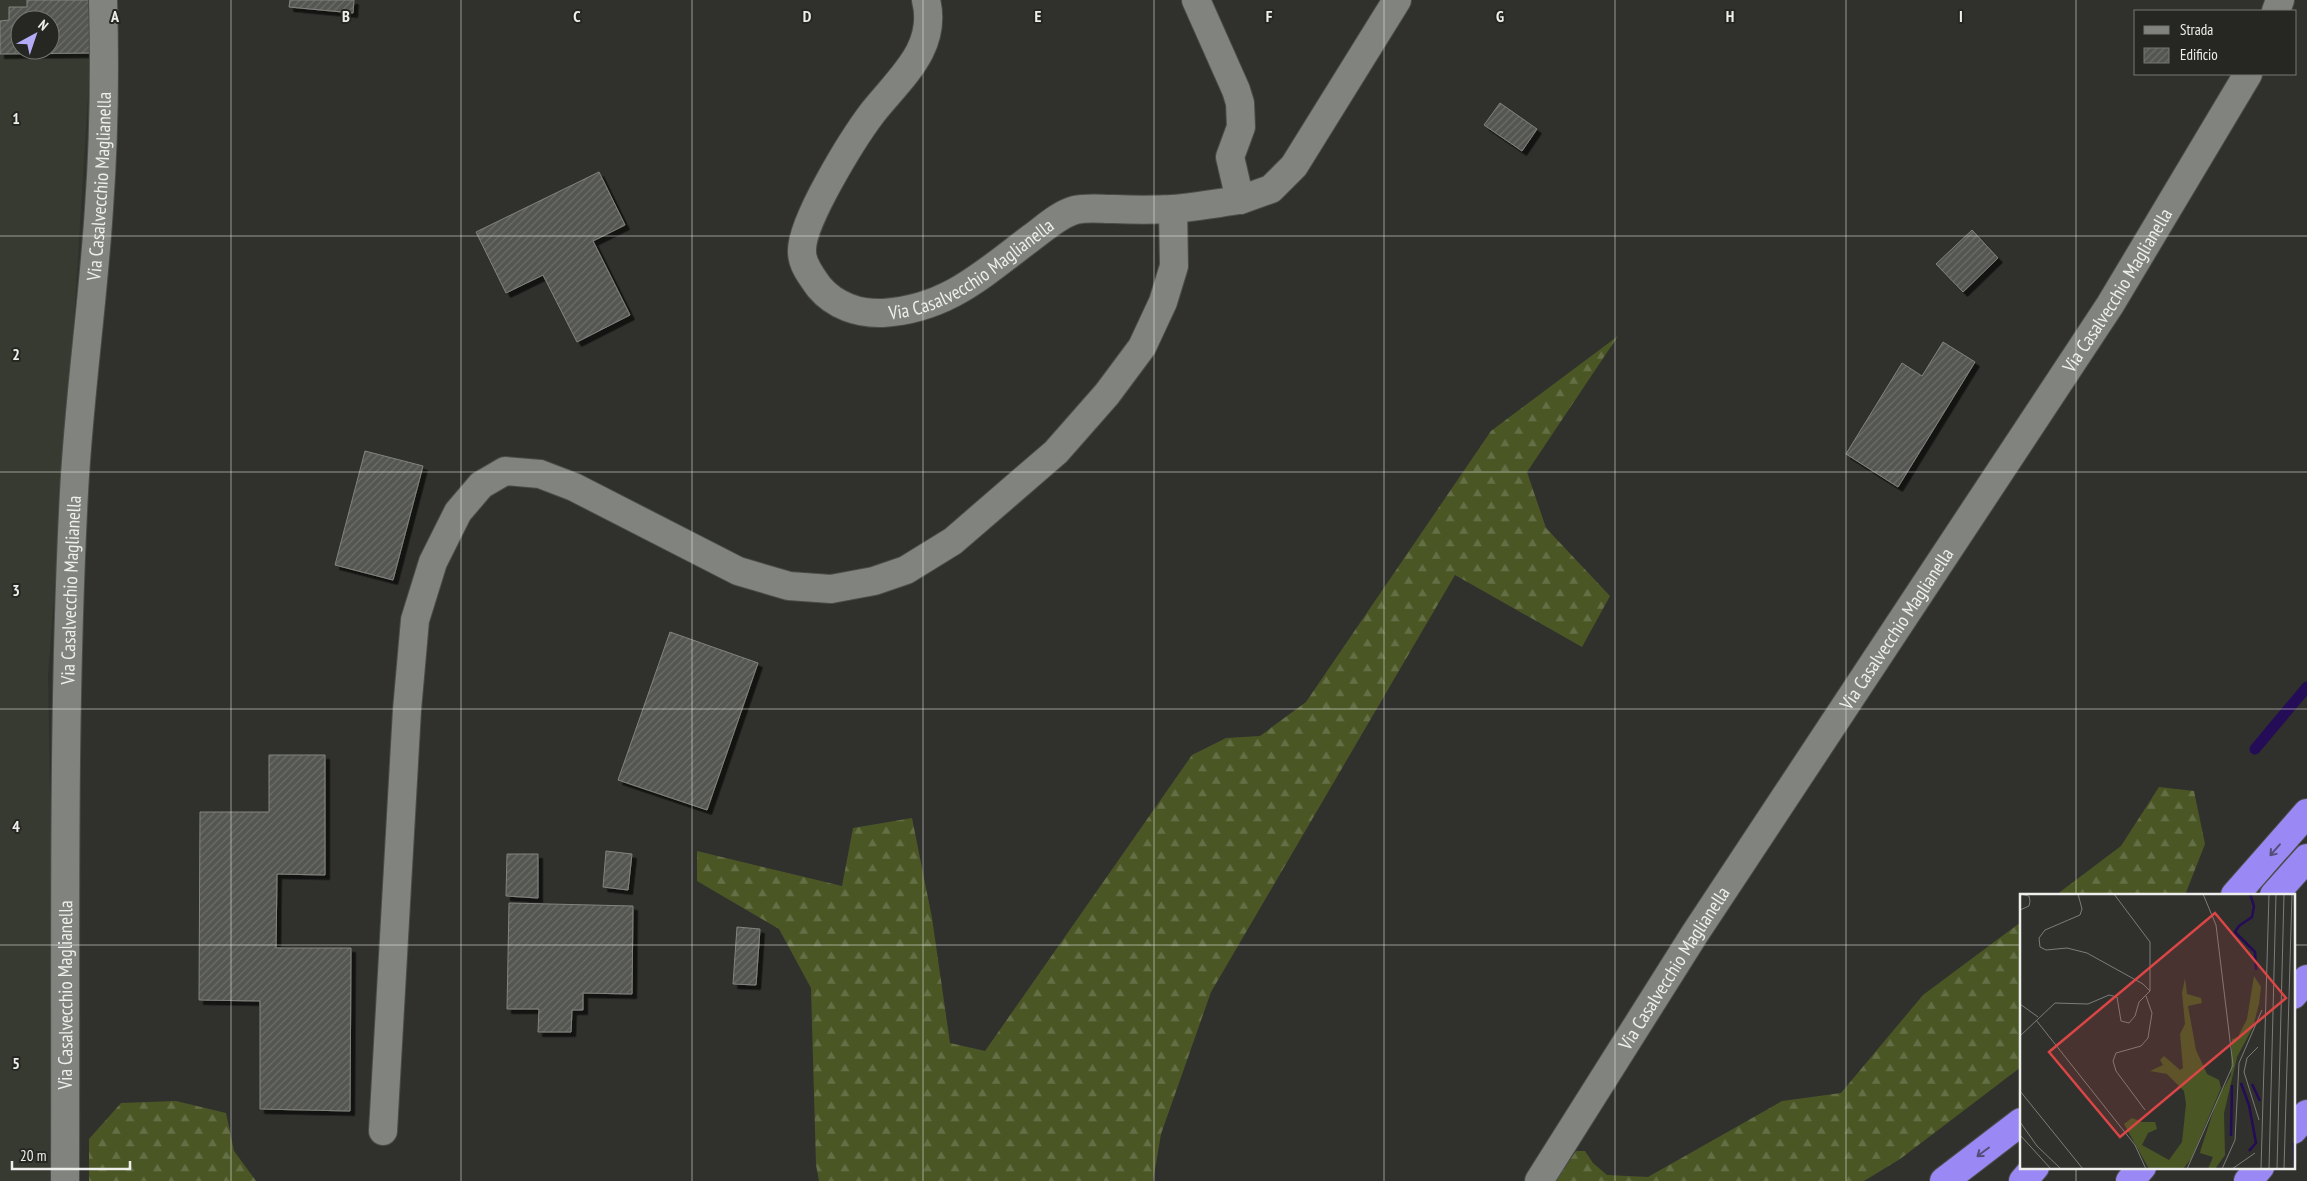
<svg xmlns="http://www.w3.org/2000/svg" width="2307" height="1181" viewBox="0 0 2307 1181" font-family="'PT Sans Narrow',sans-serif">
<defs>
<pattern id="forest-firs" width="22" height="20" patternUnits="userSpaceOnUse" patternTransform="scale(1.25)"><rect width="22" height="20" fill="#4a5725"/><path d="M5 1l3.5 6h-7zM16 11l3.5 6h-7z" fill="#646f45"/></pattern>
<pattern id="building-hatch" width="6" height="6" patternUnits="userSpaceOnUse" patternTransform="scale(1.25)"><rect width="6" height="6" fill="#545651"/><path d="M-1 1l2-2M0 6l6-6M5 7l2-2" fill="none" stroke="#6d6f6a"/></pattern>
<filter id="shadow"><feDropShadow dx="4.5" dy="4.5" stdDeviation="0" flood-color="#0009"/></filter>
</defs>
<rect width="100%" height="100%" fill="#30312d"/>
<path fill="#373a30" fill-rule="evenodd" d="M0 0H92L89 80 71 369 48 676 53 952 51 1181H0ZM20 20H50V50H20Z"/>
<path fill="url(#forest-firs)" d="M1618 336 1527 472 1546 528 1610 596 1582 647 1455 575 1211 992 1161 1134 1153 1181H819L816 1165 811 988 779 929 697 881V851L842 886 853 828 912 818 932 918 950 1043 985 1051 1192 755 1226 738 1260 736 1306 702 1491 431Z
M2159 787 2194 791 2205 844 2185 895H2056L2121 846Z
M2021 922V1067L1900 1159 1864 1181H1556L1576 1151H1585L1593 1163 1607 1175 1648 1177 1782 1101 1841 1093 1923 995Z
M176 1101 226 1113 234 1151 256 1181H89V1139L121 1103Z"/>
<g fill="none" stroke-linecap="round" stroke-linejoin="round">
<path stroke="#240c56" stroke-width="11" d="M2255 749 2307 687"/>
</g>
<path fill="url(#building-hatch)" stroke="#83847f" fill-rule="evenodd" filter="url(#shadow)" d="M27 0H90L91 53 0 54V21L9 20V7H27ZM20 20H50V50H20Z
M290 0H354L353 13 289 7Z
M1500 103 1537 129 1522 151 1484 125Z
M599 172 625 225 593 241 630 315 577 342 543 275 506 293 476 232Z
M1972 230 1998 258 1963 292 1936 264Z
M1943 342 1975 362 1898 487 1846 454 1902 363 1922 376Z
M365 451 423 466 393 580 335 565Z
M670 632 758 663 707 810 618 780Z
M269 755H325V875L277 874 276 948H351L350 1111 260 1109V1001L199 1000 200 812H269Z
M606 851 632 854 628 890 603 887Z
M507 854H538V898L506 896Z
M509 903 633 906 632 994 583 993V1010H572L571 1032H538L539 1009H507Z
M737 927 760 929 756 985 733 984Z"/>
<g fill="none" stroke-linecap="round" stroke-linejoin="round">
<defs>
<g id="minor">
<path id="s1" d="M926 0C938 48 900 78 873 112 854 137 800 223 802 252 802 265 812 277 819 287 835 306 859 314 883 313 947 309 983 274 1031 238 1045 228 1058 215 1075 210 1088 207 1101 209 1114 209 1133 210 1154 210 1173 209 1195 207 1218 203 1240 200L1230 157 1241 127 1240 103 1236 90 1196 0"/>
<path d="M2276 11 2280 0"/>
<path d="M1240 200 1271 189 1294 166 1397 0"/>
<path d="M383 1131 407 710 415 620 433 562 458 512 481 485 505 471 540 474 574 487 738 571 789 586 831 589 874 581 906 570 953 541 1056 452 1107 394 1142 347 1163 302 1174 266 1173 209"/>
<path id="s2" d="M65 1181C66 951 62 721 74 492 79 397 93 303 99 208 104 139 105 69 103 0"/>
<path id="s3" d="M1539 1181 1694 935 2110 305 2248 74"/>
</g>
<path id="highway" d="M2235 895 2307 813
M2274 895 2307 858
M2293 995 2307 979
M2293 1130 2307 1114
M1944 1181 2021 1122
M2023 1181 2035 1167
M2130 1181 2142 1167
M2248 1181 2260 1167"/>
</defs>
<use href="#minor" stroke="#4b4c49" stroke-width="30"/>
<use href="#highway" stroke="#4b4c49" stroke-width="30"/>
<use href="#minor" stroke="#81837e" stroke-width="28"/>
<use href="#highway" stroke="#9a89f4" stroke-width="28"/>
</g>
<defs><path id="oneway-shaft" d="M-6 0H5M1.5-3L5.5 0L1.5 3" fill="none" stroke-width="1.6" stroke-linecap="round" stroke-linejoin="round" transform="scale(1.25)"/></defs>
<g stroke="#544e77">
<use href="#oneway-shaft" transform="translate(2275 850) rotate(131)"/>
<use href="#oneway-shaft" transform="translate(1983 1152) rotate(143)"/>
</g>
<path fill="none" stroke="#eeefec" stroke-width="1" stroke-opacity="0.55" d="M231 0V1181M461 0V1181M692 0V1181M923 0V1181M1154 0V1181M1384 0V1181M1615 0V1181M1846 0V1181M2076 0V895M0 236H2307M0 472H2307M0 709H2307M0 945H2021M2293 945H2307M2076 1167V1181"/>
<g text-anchor="middle" dominant-baseline="central" stroke-width="4" stroke-linejoin="round" paint-order="stroke">
<g font-size="19" fill="#eeefec" stroke="#262723">
<text stroke="none"><textPath href="#s2" startOffset="996">Via Casalvecchio Maglianella</textPath></text>
<text stroke="none"><textPath href="#s1" startOffset="499">Via Casalvecchio Maglianella</textPath></text>
<text stroke="none"><textPath href="#s3" startOffset="1062">Via Casalvecchio Maglianella</textPath></text>
<text stroke="none"><textPath href="#s2" startOffset="591">Via Casalvecchio Maglianella</textPath></text>
<text stroke="none"><textPath href="#s3" startOffset="658">Via Casalvecchio Maglianella</textPath></text>
<text stroke="none"><textPath href="#s3" startOffset="252">Via Casalvecchio Maglianella</textPath></text>
<text stroke="none"><textPath href="#s2" startOffset="186">Via Casalvecchio Maglianella</textPath></text>
</g>
</g>
<g transform="translate(2020 894)">
<rect width="275" height="275" fill="#30312d"/>
<path d="M234 82 241 93 239 110 233 133 217 163 204 219 205 261 195 275H188L193 263 180 259 181 255 197 206 211 181 212 145 218 143 227 125ZM165 84 167 100 181 104 182 109 168 112 176 156 187 180 199 186 201 194 171 265 163 275H129L104 230 112 224 122 228H135L137 235 128 239 122 251 149 266 162 248 166 210 164 197 147 180 130 177 143 171 140 166 144 162 160 176 163 174 160 140 165 130 162 99Z" fill="#4a5725"/>
<path fill="none" stroke="#240c56" stroke-width="2.5" d="M230 0 234 12 232 23 219 32 215 38 235 58 236 76M221 189 229 211 236 249 229 257M232 190 240 207M211 242 212 191M274 249 275 275"/>
<path fill="none" stroke="#7c7d79" stroke-width="1" d="M0 0 9 2 10 7 9 12 0 16M94 0 130 48V97M0 110 18 123M16 126 115 251 126 275M0 142 35 109 68 110 89 101 97 103 101 127 109 129 115 122 119 108 130 97 123 90 67 59 47 54 26 56 20 53 19 44 25 36 60 21 62 15 58 0M238 153 227 164 224 178 239 226M0 197 63 275M125 216 96 177 93 167 96 159 121 152 128 144 132 119 126 102M0 228 17 252 41 275M0 241 31 275M167 275 213 171 196 31 183 0M202 275 215 246 219 169 242 116M212 275 235 259M241 275 249 0M249 275 256 0M257 275 264 0M264 275 272 0"/>
<path fill="#da4645" fill-opacity="0.15" stroke="#da4645" stroke-width="2.5" d="M195 19 266 104 100 243 29 158Z"/>
<rect width="275" height="275" fill="none" stroke="#eeefec" stroke-width="2.5"/>
</g>
<g font-size="16" text-anchor="middle" font-weight="bold" fill="#eeefec" stroke="#262723" stroke-width="4" stroke-linejoin="round" paint-order="stroke">
<text x="115" y="22">A</text>
<text x="346" y="22">B</text>
<text x="577" y="22">C</text>
<text x="807" y="22">D</text>
<text x="1038" y="22">E</text>
<text x="1269" y="22">F</text>
<text x="1500" y="22">G</text>
<text x="1730" y="22">H</text>
<text x="1961" y="22">I</text>
<text x="16" y="124">1</text>
<text x="16" y="360">2</text>
<text x="16" y="596">3</text>
<text x="16" y="832">4</text>
<text x="16" y="1069">5</text>
</g>
<rect x="2134" y="10" width="162" height="65" fill="#262723" stroke="#767773"/>
<rect x="2144" y="26" width="25" height="8" fill="#81837e" stroke="#767773"/>
<text x="2180" y="35" font-size="15" fill="#eeefec">Strada</text>
<rect x="2144" y="48" width="25" height="15" fill="url(#building-hatch)" stroke="#767773"/>
<text x="2180" y="60" font-size="15" fill="#eeefec">Edificio</text>
<g transform="translate(35 35) rotate(40)"><circle r="24" fill="#262723" stroke="#767773"/>
<path d="M0-4L9 19L0 12L-9 19Z" fill="#b5acf8"/>
<text y="-8" font-size="14" font-weight="bold" text-anchor="middle" fill="#eeefec">N</text>
</g>
<path d="M12 1161v8h118v-8" fill="none" stroke="#eeefec" stroke-width="2.5"/>
<text x="20" y="1161" font-size="15" fill="#eeefec" stroke="#262723" stroke-width="4" paint-order="stroke">20 m</text>
</svg>
